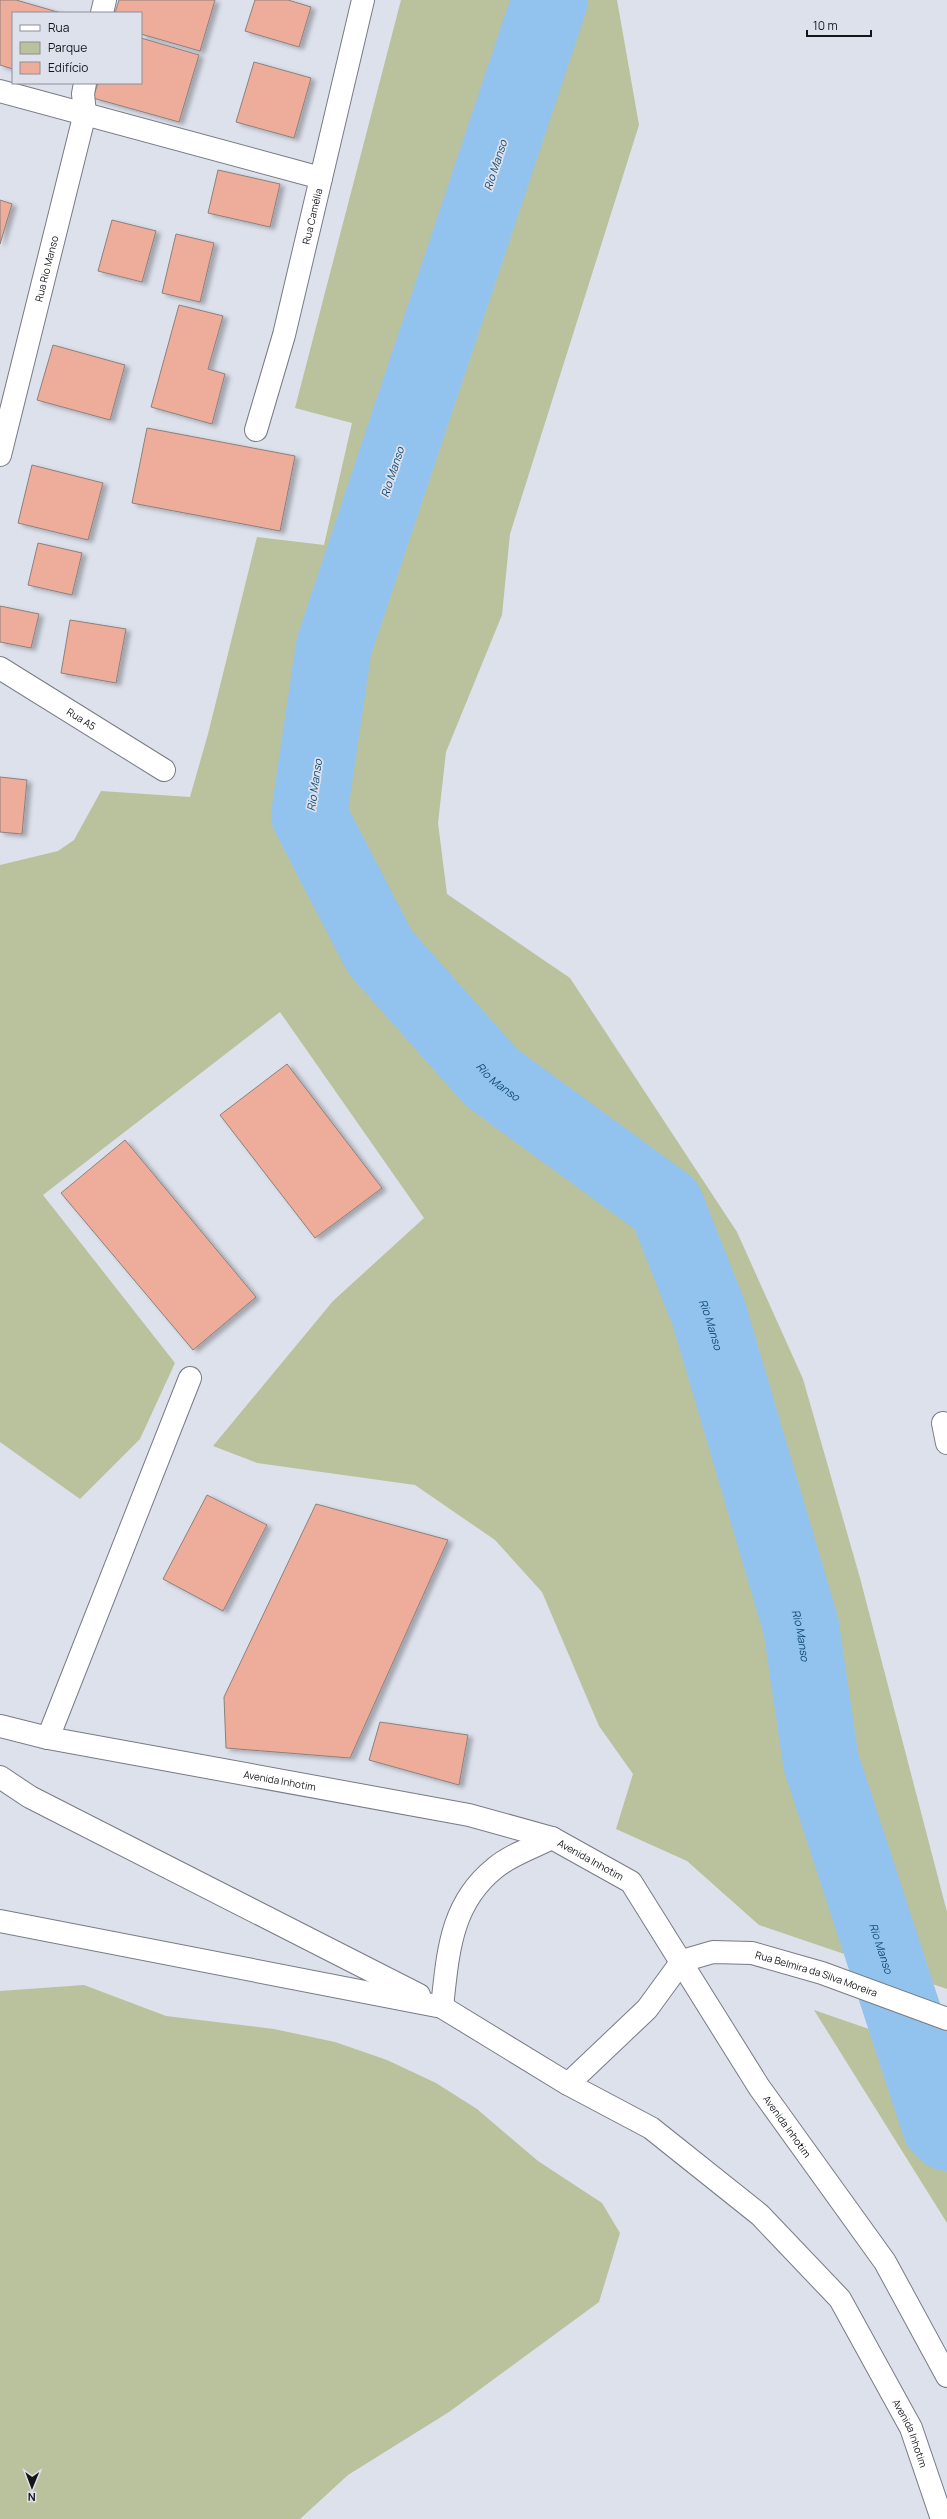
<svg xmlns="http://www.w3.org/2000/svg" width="947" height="2519" viewBox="0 0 947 2519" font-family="Manrope,sans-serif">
<defs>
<filter id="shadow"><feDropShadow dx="4.5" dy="2.5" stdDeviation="2" flood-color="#0004"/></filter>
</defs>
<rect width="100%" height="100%" fill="#dde1ec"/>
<path fill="#bac19d" d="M401 0H617L639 125 510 534 502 615 446 752 438 823 447 894 570 978 737 1232 803 1379 860 1578 947 1912V1989L759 1925 687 1861 616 1829 633 1774 599 1726 542 1592 495 1540 415 1485 257 1463 213 1446 333 1301 424 1218 280 1012 43 1195 175 1363 140 1439 80 1499 0 1442V865L58 851 74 840 101 791 190 797 208 734 257 537 324 545 352 423 295 408Z
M84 1985 166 2016 274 2029 335 2042 387 2060 436 2083 477 2109 538 2161 602 2203 620 2233 599 2302 449 2412 348 2475 300 2519H0V1991Z
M814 2010 947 2056V2223Z"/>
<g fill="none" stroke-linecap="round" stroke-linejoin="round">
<path stroke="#91c3ee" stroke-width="76" id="s1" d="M550 0 334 646 309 815 380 952 492 1078 666 1205 709 1314 801 1626 821 1762 940 2126 947 2133"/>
</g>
<path fill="#edad9a" stroke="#8c807c" filter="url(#shadow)" d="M0 0H16L61 13H13V69L0 65Z
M119 0H215L200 51 141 34V13H115Z
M255 0H288L311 7 299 47 245 31Z
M141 38 199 55 179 122 93 98 98 83H141Z
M254 62 311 78 294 138 236 122Z
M218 170 280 184 270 227 208 213Z
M0 200 12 204 0 244Z
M112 220 156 231 142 282 98 271Z
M176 234 214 243 200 302 162 293Z
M179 305 223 316 208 369 225 374 212 424 151 407Z
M53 345 125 365 110 420 37 400Z
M147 428 295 456 280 531 132 503Z
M32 465 103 483 88 540 18 523Z
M38 543 82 553 72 595 28 585Z
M0 606 39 614 31 648 0 642Z
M70 620 126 629 116 683 61 673Z
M0 777 27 780 22 834 0 832Z
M287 1064 382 1188 315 1238 220 1115Z
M125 1140 256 1297 193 1350 61 1193Z
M207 1495 267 1525 223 1611 163 1579Z
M316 1504 448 1540 350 1758 226 1748 224 1697Z
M380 1722 468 1735 459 1785 369 1760Z"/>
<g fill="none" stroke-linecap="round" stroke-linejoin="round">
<defs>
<g id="minor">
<path d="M102 13 105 0"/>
<path d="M0 91 321 178"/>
<path id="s2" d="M256 430 284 335 363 0"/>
<path id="s3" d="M0 455 85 113 83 94 85 83"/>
<path id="s4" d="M0 668 164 770"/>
<path d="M943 1423 947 1443"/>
<path d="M48 1738 190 1378"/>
</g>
<g id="major">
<path id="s5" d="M0 1726 48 1738 469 1815 552 1838 631 1882 759 2087 885 2262 947 2376"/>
<path d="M0 1777 30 1797 419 1995"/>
<path id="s6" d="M0 1921 442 2007 568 2084 651 2128 760 2215 840 2299 911 2428 942 2519"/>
<path id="s7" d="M682 1961 713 1952 752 1953 822 1973 947 2019"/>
<path d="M442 2007C448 1954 450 1904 495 1868 510 1855 534 1847 552 1838"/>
<path d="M568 2084 647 2009 682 1961"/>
</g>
</defs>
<use href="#minor" stroke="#787b85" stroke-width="24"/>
<use href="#major" stroke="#787b85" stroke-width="24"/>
<use href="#minor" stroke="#fff" stroke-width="22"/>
<use href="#major" stroke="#fff" stroke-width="22"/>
</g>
<g text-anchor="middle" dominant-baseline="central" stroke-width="3.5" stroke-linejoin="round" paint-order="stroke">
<g font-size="10" fill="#141519" stroke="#dde1ec">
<text stroke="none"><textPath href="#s2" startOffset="221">Rua Camélia</textPath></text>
<text stroke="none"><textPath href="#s3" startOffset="192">Rua Rio Manso</textPath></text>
<text stroke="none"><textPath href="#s4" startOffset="96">Rua A5</textPath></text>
<text stroke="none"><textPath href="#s5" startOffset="285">Avenida Inhotim</textPath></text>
<text stroke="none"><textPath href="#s5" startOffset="608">Avenida Inhotim</textPath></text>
<text stroke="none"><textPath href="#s7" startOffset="139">Rua Belmira da Silva Moreira</textPath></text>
<text stroke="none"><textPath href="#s5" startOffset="944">Avenida Inhotim</textPath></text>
<text stroke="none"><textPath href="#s6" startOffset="1099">Avenida Inhotim</textPath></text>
</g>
<g font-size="11" font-style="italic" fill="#104a72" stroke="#dde1ec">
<text transform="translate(495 165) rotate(-72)">Rio Manso</text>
<text transform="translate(392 472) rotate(-72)">Rio Manso</text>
<text transform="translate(314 785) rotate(-82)">Rio Manso</text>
<text stroke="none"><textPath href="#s1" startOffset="1182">Rio Manso</textPath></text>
<text stroke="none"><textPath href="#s1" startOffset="1518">Rio Manso</textPath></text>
<text stroke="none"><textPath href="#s1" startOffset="1842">Rio Manso</textPath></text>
<text stroke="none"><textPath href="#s1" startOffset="2166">Rio Manso</textPath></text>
</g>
</g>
<rect x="12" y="12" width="130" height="72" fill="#dde1ec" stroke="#8d8f98"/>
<rect x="20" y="25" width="20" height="6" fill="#ffffff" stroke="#8d8f98"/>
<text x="48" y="32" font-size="12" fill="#141519">Rua</text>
<rect x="20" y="42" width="20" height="12" fill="#bac19d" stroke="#8d8f98"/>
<text x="48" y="52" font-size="12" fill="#141519">Parque</text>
<rect x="20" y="62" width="20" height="12" fill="#edad9a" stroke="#8d8f98"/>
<text x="48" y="72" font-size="12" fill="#141519">Edifício</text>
<g transform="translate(32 2487) rotate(181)" stroke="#dde1ec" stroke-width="3" paint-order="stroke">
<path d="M0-3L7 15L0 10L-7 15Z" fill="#141519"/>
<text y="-6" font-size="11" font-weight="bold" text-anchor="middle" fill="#141519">N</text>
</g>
<path d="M807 30v6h64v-6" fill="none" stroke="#141519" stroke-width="2"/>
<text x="813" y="30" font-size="12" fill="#141519" stroke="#dde1ec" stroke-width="3" paint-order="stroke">10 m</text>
</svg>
